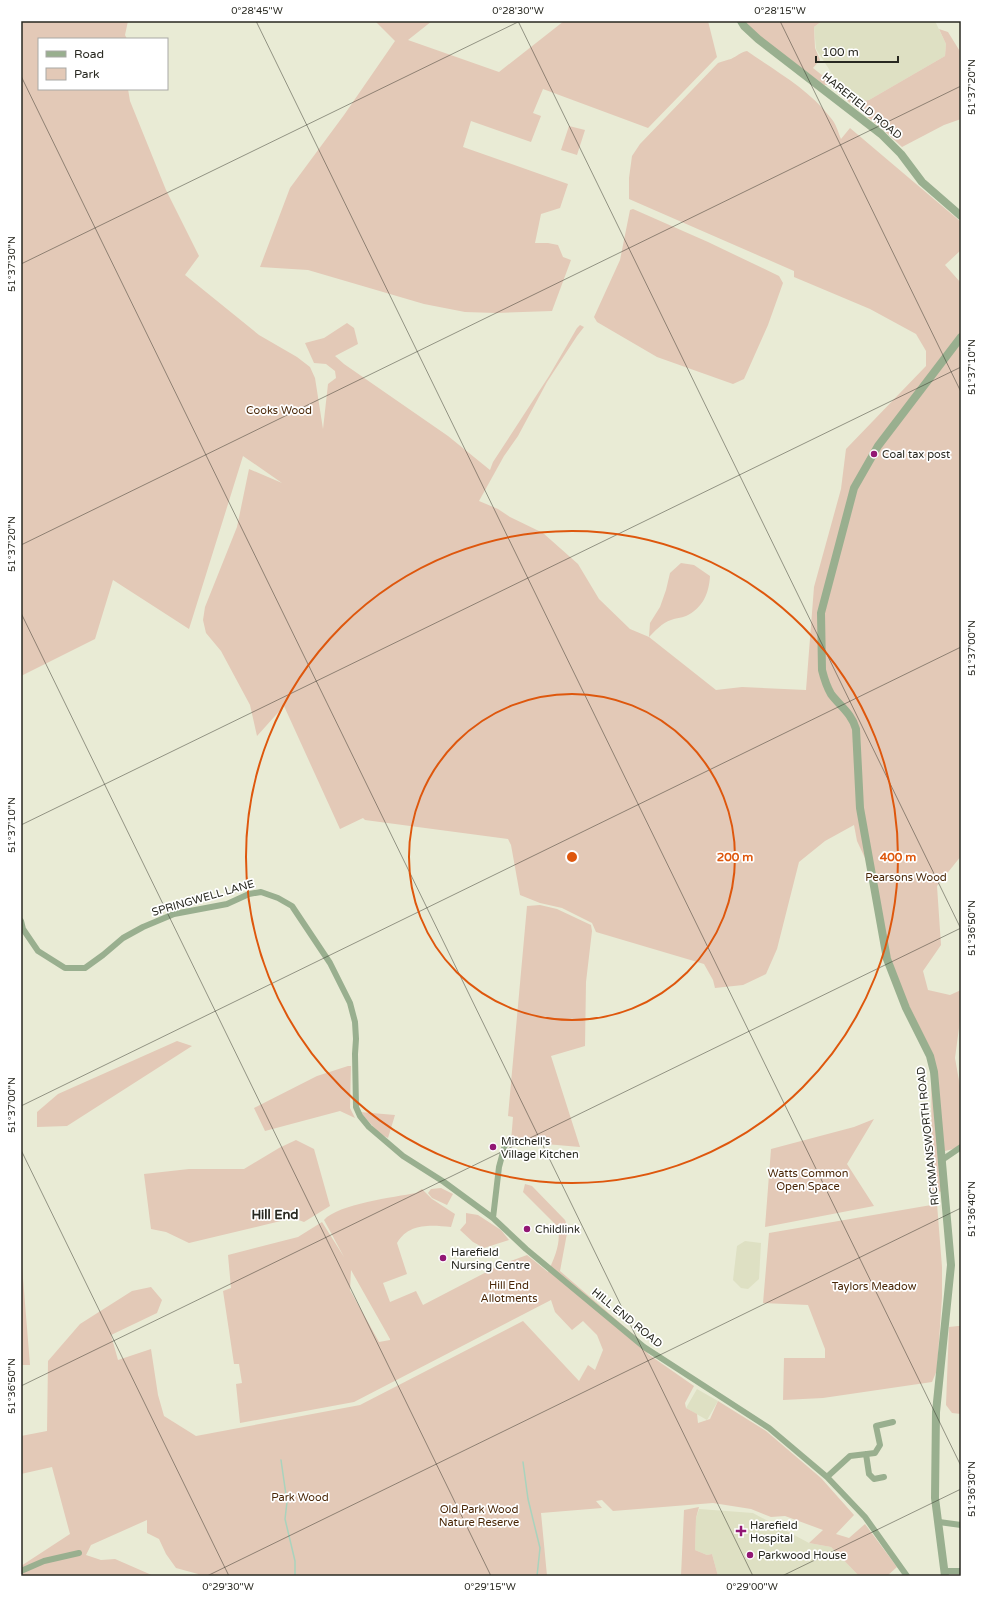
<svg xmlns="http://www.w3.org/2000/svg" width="982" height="1597" viewBox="0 0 982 1597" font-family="'Varela Round',sans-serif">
<rect width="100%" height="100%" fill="#e9ebd5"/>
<path fill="#dee0c3" d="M822 21H935L946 44 945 56 869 100 860 103 838 83 816 49 814 27Z
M745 1241 761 1243 759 1279 748 1289 741 1288 733 1280 737 1246Z
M697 1389 718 1401 707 1420 686 1408Z
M699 1509 753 1513 809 1543 831 1547 859 1576H718L712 1554 707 1555 695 1550 696 1518Z"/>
<path fill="#e3c9b7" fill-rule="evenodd" d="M21 21H128L125 35 127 39H39V89H128L130 101 166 190 199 256 185 275 259 335 297 357 310 367 315 378 323 429 328 384 336 378 335 371 326 364 314 363 305 343 324 338 347 323 354 328 358 344 335 356 344 364 448 436 490 470 493 462 549 376 577 328 580 325 584 327 577 336 547 382 518 436 504 456 479 501 498 509 510 517 543 533 578 564 599 599 630 629 649 637 650 623 660 607 666 590 670 573 681 563 694 565 710 576C709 593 703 608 686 616 681 618 676 618 671 620 662 623 655 631 649 637L716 690 742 687 806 690 814 587 841 489 846 449 926 366V351L916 334 870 309 794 277V271L629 199V178L632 156 640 144 718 63C723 61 727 60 731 59 737 56 741 52 747 51 774 70 810 90 830 117 836 123 838 132 841 139L850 128 961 222V250L945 265 961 283V856L937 886 941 945 923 971 928 990 950 995 961 990V1013L955 1058 961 1092V1147L945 1151 947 1193 932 1190 931 1055 895 979 872 873 857 841 854 825 825 841 799 862 777 949 766 974 743 985 715 988 713 980 704 964 596 932 592 923 562 908 540 903 520 895 511 845 508 839 365 820 363 818 340 829 284 706 257 736 250 705 221 651 206 633 203 620 205 607 237 527 249 469 282 483 243 456 189 629 113 580 95 639 21 676Z
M375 21H432L408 40 499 72 564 21H708L717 57 648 128 543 89 533 113 541 116 531 142 471 121 463 147 568 184 560 208 541 214 535 243H548L558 245 563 257 571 260 552 311 496 313 465 312 424 304 308 270 260 267 290 188 344 115 395 41Z
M744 21H822L814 27 815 48 820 60 813 68 832 83V84L824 85 756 34Z
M939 29 948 32 961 53V119L944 125 902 147 880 127 839 94 838 89 843 84 847 87 845 90 860 102 869 100 945 56 946 44Z
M569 126 585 130 577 155 561 150Z
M633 209 708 242 779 276 783 283 768 325 744 379 733 384 657 357 597 322 594 317 620 260 630 210Z
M540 905 557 909 591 925 592 931 586 982 585 1046 551 1056 580 1147 511 1141 513 1117 508 1116 527 906Z
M177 1041 192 1046 67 1126 37 1127V1112L58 1094Z
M348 1066H351L350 1108 355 1118 340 1111 265 1131 254 1108 317 1076Z
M360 1112 395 1115 388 1138 380 1134Z
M874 1119 847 1164 874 1206 765 1227 771 1149 854 1127Z
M296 1140 314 1149 330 1206 304 1222 293 1218 189 1243 166 1232 151 1229 144 1174 189 1169H244L279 1148Z
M525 1184 532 1186 565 1220 568 1228 560 1271 640 1340 648 1354 694 1386 685 1403 686 1408 697 1414 698 1423 710 1419 718 1401 766 1431 821 1478 854 1515 836 1534 849 1538 865 1524 897 1567 887 1576H857L858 1575 831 1547 809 1543 823 1530 785 1516 771 1517 751 1509 713 1503 613 1511 602 1500 596 1501 602 1508 541 1513 547 1576H199L198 1574 176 1568 166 1554 159 1539 147 1533V1520L91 1545 86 1555 101 1560 115 1559 154 1576H21V1566L70 1534 52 1467 21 1474V1436L47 1431 48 1361 80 1324 132 1291 151 1287 162 1300 157 1313 111 1335 118 1360 151 1349 158 1395 164 1416 196 1436 360 1405 523 1321 579 1381 588 1365 595 1370 603 1350 597 1335 583 1321 572 1330 555 1312 551 1300 354 1402 240 1423 236 1384 242 1383 239 1364H234L223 1291 231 1288 228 1255 298 1237 322 1222 344 1257 324 1220C338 1204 395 1197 416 1193L422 1189 432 1199 455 1214 451 1227C430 1225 409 1223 397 1243L407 1274 383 1283 390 1302 416 1291 423 1305 500 1265 527 1255 548 1272C555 1257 561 1243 558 1227L523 1192ZM351 1270 390 1339V1340L379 1342 350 1290Z
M441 1188 453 1194 447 1205 432 1198 428 1193 431 1189Z
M937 1204 942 1267V1297L937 1370 932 1382 823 1398 783 1400 784 1358H825V1349L808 1305 763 1303 769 1233Z
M466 1213 478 1215 501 1230 509 1240 484 1248 473 1242 460 1230 466 1223Z
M21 1263 22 1266 30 1365H21Z
M958 1326H961V1414L952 1413 946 1405 949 1327Z
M699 1507 696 1518 695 1550 707 1555 712 1554 718 1576H681L684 1510Z"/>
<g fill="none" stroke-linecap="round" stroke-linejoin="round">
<path stroke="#a9d3bd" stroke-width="1.5" d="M281 1460 287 1502 285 1519 295 1561V1576
M523 1462 528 1499 540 1548 537 1576"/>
<path stroke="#99af8f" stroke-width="6" d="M21 921 23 929 38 951 65 968H85L103 955 123 938 143 927 174 914 227 904 249 894 261 892 278 898 292 906 330 963 350 1003 355 1022 356 1039 355 1054 356 1107 360 1116 369 1127 403 1156 444 1182 493 1218 526 1249 644 1347 769 1428 827 1477 865 1517 907 1576
M942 1160 961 1147
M493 1218 499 1167 506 1141
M866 1454 869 1474 874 1479 884 1477
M827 1477 850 1456 875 1453 880 1445 876 1426 893 1422
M939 1522 961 1525
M21 1571 44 1561 79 1553
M945 1571H961"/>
<path stroke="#99af8f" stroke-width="8" d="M741 21 744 26 758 39 881 134 901 154 922 182 961 216
M945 1576 935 1498 936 1412 951 1265 934 1072 930 1056 906 1008 887 959 860 808 856 729C852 714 840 706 831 694 827 687 824 678 822 670L821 613 854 488 878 446 961 337"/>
</g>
<path fill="none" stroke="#282820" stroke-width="1" stroke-opacity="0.45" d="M256 21 961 1466M518 21 961 929M780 21 961 392M21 76 753 1576M21 264 520 21M21 545 961 86M21 613 491 1576M21 825 961 367M21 1106 961 647M21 1150 229 1576M21 1386 961 928M207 1576 961 1208M782 1576 961 1489"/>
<g fill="none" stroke="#de570d" stroke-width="2">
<circle cx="572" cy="857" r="163"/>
<circle cx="572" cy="857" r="326"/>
</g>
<g fill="#921774" stroke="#fff" stroke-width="1.5">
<circle cx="874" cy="454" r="4"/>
<circle cx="493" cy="1147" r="4"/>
<circle cx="527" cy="1229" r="4"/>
<circle cx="443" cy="1258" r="4"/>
<path d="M739 1525h4v4h4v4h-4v4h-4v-4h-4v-4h4z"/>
<circle cx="750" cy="1555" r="4"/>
</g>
<g text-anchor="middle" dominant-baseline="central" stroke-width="3.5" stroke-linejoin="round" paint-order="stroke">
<g font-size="11" fill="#282820" stroke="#fff">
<text transform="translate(862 106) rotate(39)">HAREFIELD ROAD</text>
<text transform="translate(203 898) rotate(-16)">SPRINGWELL LANE</text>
<text transform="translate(928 1136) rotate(-96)">RICKMANSWORTH ROAD</text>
<text transform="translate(627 1318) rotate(39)">HILL END ROAD</text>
</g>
<g font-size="11" fill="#492606" stroke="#fff">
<text x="279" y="410">Cooks Wood</text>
<text x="906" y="877">Pearsons Wood</text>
<text x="808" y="1173">Watts Common<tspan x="808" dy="13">Open Space</tspan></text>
<text x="509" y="1285">Hill End<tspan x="509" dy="13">Allotments</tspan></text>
<text x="874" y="1286">Taylors Meadow</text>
<text x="300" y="1497">Park Wood</text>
<text x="479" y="1509">Old Park Wood<tspan x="479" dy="13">Nature Reserve</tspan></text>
</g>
<g font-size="11" fill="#282820" stroke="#fff" text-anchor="start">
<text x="882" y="454">Coal tax post</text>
<text x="501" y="1141">Mitchell's<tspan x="501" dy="13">Village Kitchen</tspan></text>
<text x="535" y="1229">Childlink</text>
<text x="451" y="1252">Harefield<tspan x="451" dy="13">Nursing Centre</tspan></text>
<text x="750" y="1525">Harefield<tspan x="750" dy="13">Hospital</tspan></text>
<text x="758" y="1555">Parkwood House</text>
</g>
<g font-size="13" font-weight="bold" fill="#282820" stroke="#fff">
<text x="275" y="1215">Hill End</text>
</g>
</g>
<circle cx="572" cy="857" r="6" fill="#de570d" stroke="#fff" stroke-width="2"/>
<g font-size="12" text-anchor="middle" font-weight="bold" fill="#de570d" stroke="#fff" stroke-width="3.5" stroke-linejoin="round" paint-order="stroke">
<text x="735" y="861">200 m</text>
<text x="898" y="861">400 m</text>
</g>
<rect width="982" height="1597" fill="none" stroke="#ffffff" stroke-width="44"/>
<rect x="38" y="38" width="130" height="52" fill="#ffffff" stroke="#a9a9a6"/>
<rect x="46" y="51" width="20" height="6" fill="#99af8f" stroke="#a9a9a6"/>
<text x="74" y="58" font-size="12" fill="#282820">Road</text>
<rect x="46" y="68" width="20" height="12" fill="#e3c9b7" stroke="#a9a9a6"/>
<text x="74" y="78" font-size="12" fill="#282820">Park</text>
<path d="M816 56v6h82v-6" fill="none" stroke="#282820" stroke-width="2"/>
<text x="822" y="56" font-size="12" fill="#282820" stroke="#ffffff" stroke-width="3" paint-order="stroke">100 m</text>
<rect x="22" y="22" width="938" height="1553" fill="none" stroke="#282820" stroke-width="1.5"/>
<g font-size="10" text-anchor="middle" fill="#282820">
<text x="257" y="14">0°28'45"W</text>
<text x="518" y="14">0°28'30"W</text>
<text x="780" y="14">0°28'15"W</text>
<text transform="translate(971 87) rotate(-90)" y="4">51°37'20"N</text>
<text transform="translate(11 264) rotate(-90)" y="4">51°37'30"N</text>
<text transform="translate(971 367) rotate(-90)" y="4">51°37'10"N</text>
<text transform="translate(11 544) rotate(-90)" y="4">51°37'20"N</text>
<text transform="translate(971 648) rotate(-90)" y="4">51°37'00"N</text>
<text transform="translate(11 825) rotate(-90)" y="4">51°37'10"N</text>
<text transform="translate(971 928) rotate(-90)" y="4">51°36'50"N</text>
<text transform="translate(11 1105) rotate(-90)" y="4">51°37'00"N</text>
<text transform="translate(971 1209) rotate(-90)" y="4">51°36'40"N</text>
<text transform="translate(11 1386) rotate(-90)" y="4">51°36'50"N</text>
<text transform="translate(971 1489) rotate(-90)" y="4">51°36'30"N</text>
<text x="228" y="1590">0°29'30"W</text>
<text x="490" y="1590">0°29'15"W</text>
<text x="752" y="1590">0°29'00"W</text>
</g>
</svg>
